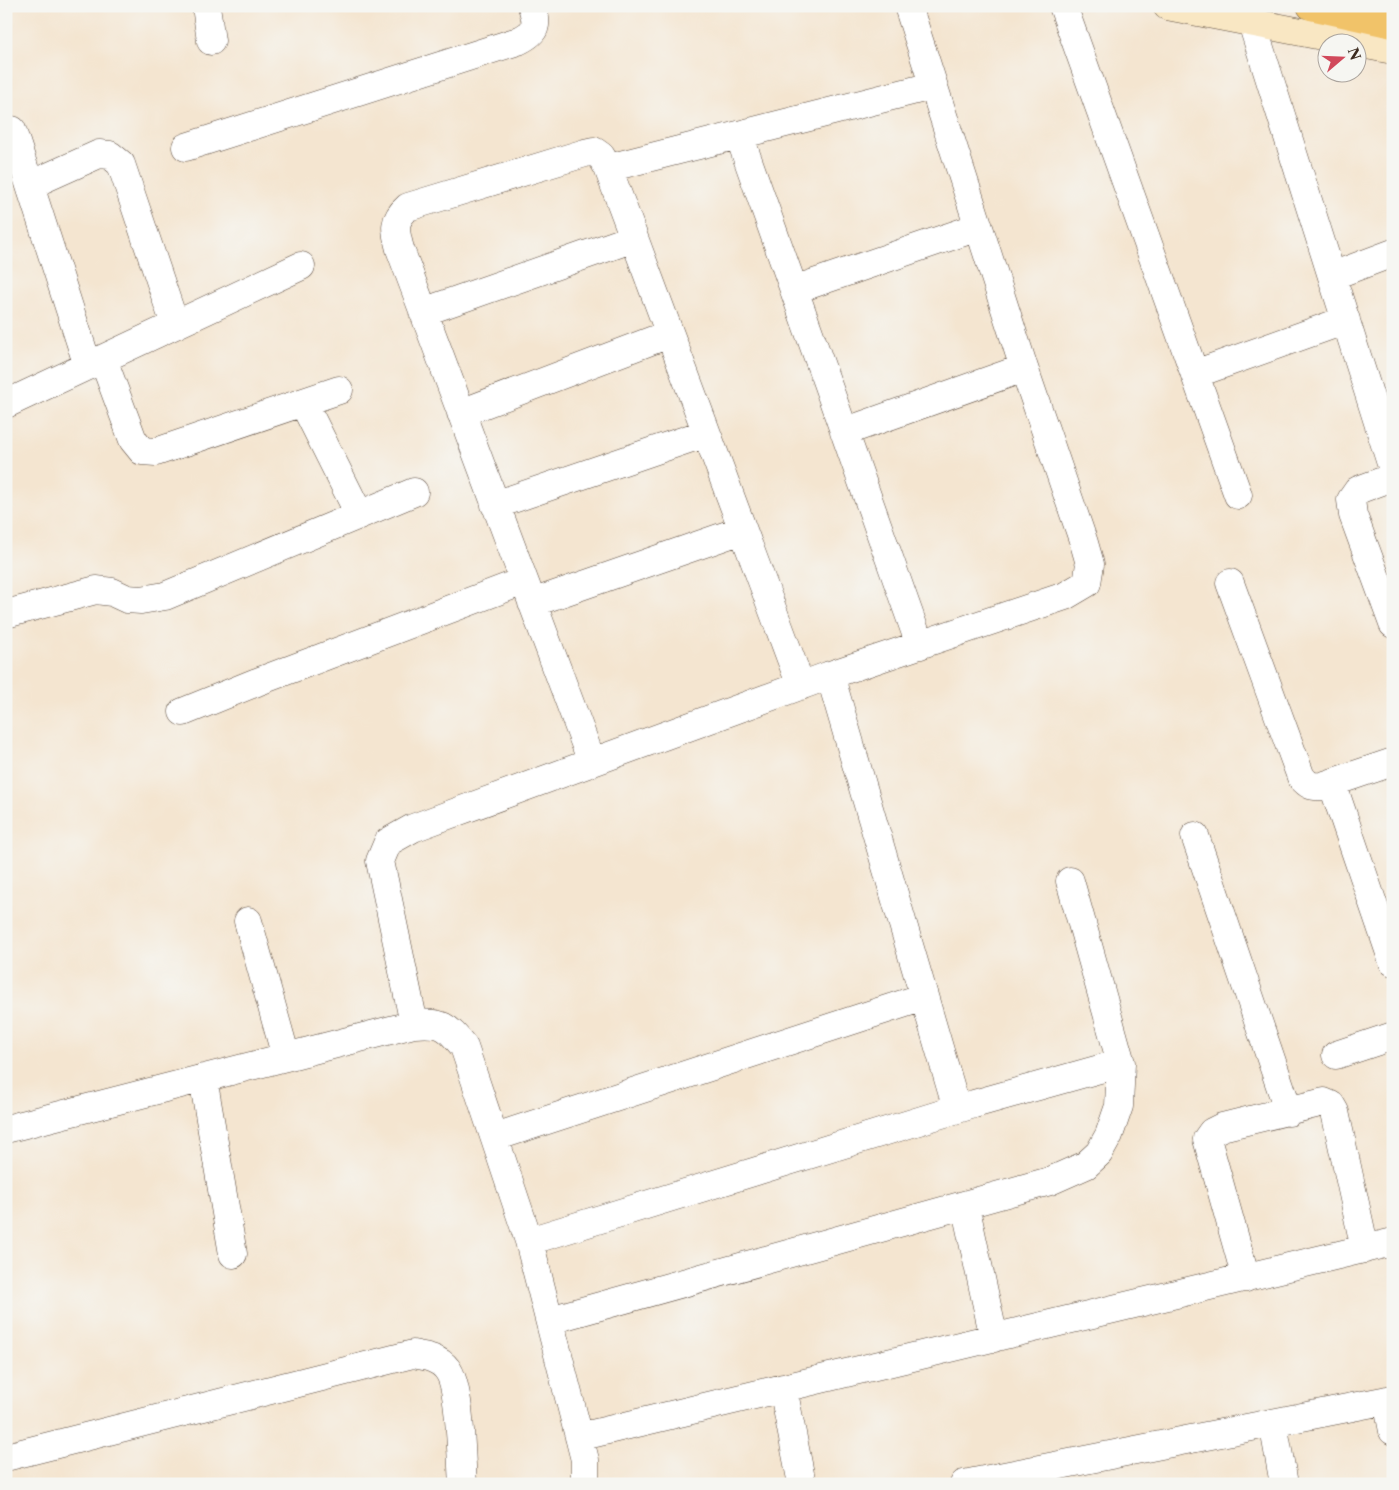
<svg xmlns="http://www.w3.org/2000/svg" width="1399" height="1490" viewBox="0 0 1399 1490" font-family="'Libre Caslon Text',serif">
<rect width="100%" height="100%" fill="#f6f6f2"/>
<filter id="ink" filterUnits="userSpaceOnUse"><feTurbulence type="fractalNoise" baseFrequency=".02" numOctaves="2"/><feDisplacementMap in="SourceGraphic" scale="10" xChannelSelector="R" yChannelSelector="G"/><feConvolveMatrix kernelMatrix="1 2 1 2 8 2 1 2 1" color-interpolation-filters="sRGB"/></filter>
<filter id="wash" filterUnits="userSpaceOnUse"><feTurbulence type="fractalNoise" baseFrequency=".0096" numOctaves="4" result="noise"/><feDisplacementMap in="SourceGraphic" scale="20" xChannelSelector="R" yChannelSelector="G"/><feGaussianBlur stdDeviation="1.12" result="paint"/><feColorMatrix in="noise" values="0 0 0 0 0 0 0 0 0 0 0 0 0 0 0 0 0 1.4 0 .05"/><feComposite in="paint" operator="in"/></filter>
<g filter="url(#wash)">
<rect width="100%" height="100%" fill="#f4e5d0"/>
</g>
<g filter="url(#ink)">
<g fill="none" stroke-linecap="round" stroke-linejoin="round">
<defs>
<path id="street" d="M206 6 211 41
M1063 6 1238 495
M1252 23 1393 470
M12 130 88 366
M739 135 920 645
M186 147 518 41C537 32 538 26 532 6
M608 168 932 86
M30 185 99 154 110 155 121 164 175 325
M1332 276 1393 253
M794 290 978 227
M423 312 634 238
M103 359 133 440 142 451 156 452 339 390
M1195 374 1346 320
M303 402 359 514
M6 404 301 266
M461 413 669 334
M844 432 1024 368
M1393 477 1358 490 1351 500 1353 515 1393 624
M495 505 706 433
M1230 583 1301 777C1308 785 1311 787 1322 786L1393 762
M532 603 742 530
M6 614 96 590 112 592 127 599 141 600 165 596 414 492
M830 675 957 1109
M183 712 257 682 524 581
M592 762 400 249C395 230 392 221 408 207L585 153 594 151 601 156 608 168 801 686
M1332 783 1393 962
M1195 836 1289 1112
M248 921 286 1057
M414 1024 380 861 388 842 413 828 830 675 1065 596 1087 583 1090 564 1084 543 1024 368 908 6
M1336 1055 1393 1036
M203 1078 233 1254
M6 1129 414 1024C443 1022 446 1025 464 1047L529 1241 585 1460V1484
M495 1137 924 997
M965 1205 994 1338
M529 1241 974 1104 1121 1063
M1246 1278 1207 1139 1212 1132 1222 1127 1324 1102 1331 1105 1335 1112 1365 1249
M550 1320 1050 1181 1086 1165 1099 1153 1109 1135 1119 1106 1121 1063 1070 881
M783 1388 802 1484
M1387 1400 1393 1431
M1273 1423 1284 1484
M579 1437 1393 1242
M6 1457 413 1354C425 1356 439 1358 447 1369 461 1386 461 1459 463 1484
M964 1484 1393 1399"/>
<path id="secondary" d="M1167 6 1353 42
M1356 43 1393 50"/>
<path id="primary" d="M1311 6 1393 24"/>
</defs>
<use href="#street" stroke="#574639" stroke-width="29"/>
<use href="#secondary" stroke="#574639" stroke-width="29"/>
<use href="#primary" stroke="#574639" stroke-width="29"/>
<use href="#street" stroke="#fff" stroke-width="28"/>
<use href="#secondary" stroke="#f9e7c3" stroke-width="28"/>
<use href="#primary" stroke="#f1c369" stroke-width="28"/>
</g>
</g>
<rect width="1399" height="1490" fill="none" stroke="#f6f6f2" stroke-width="25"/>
<g transform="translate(1342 58) rotate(71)"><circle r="24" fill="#f6f6f2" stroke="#aba49d"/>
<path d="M0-4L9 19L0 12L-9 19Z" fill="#d1495b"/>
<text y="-8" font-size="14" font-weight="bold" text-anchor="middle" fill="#3b2a1e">N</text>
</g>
</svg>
